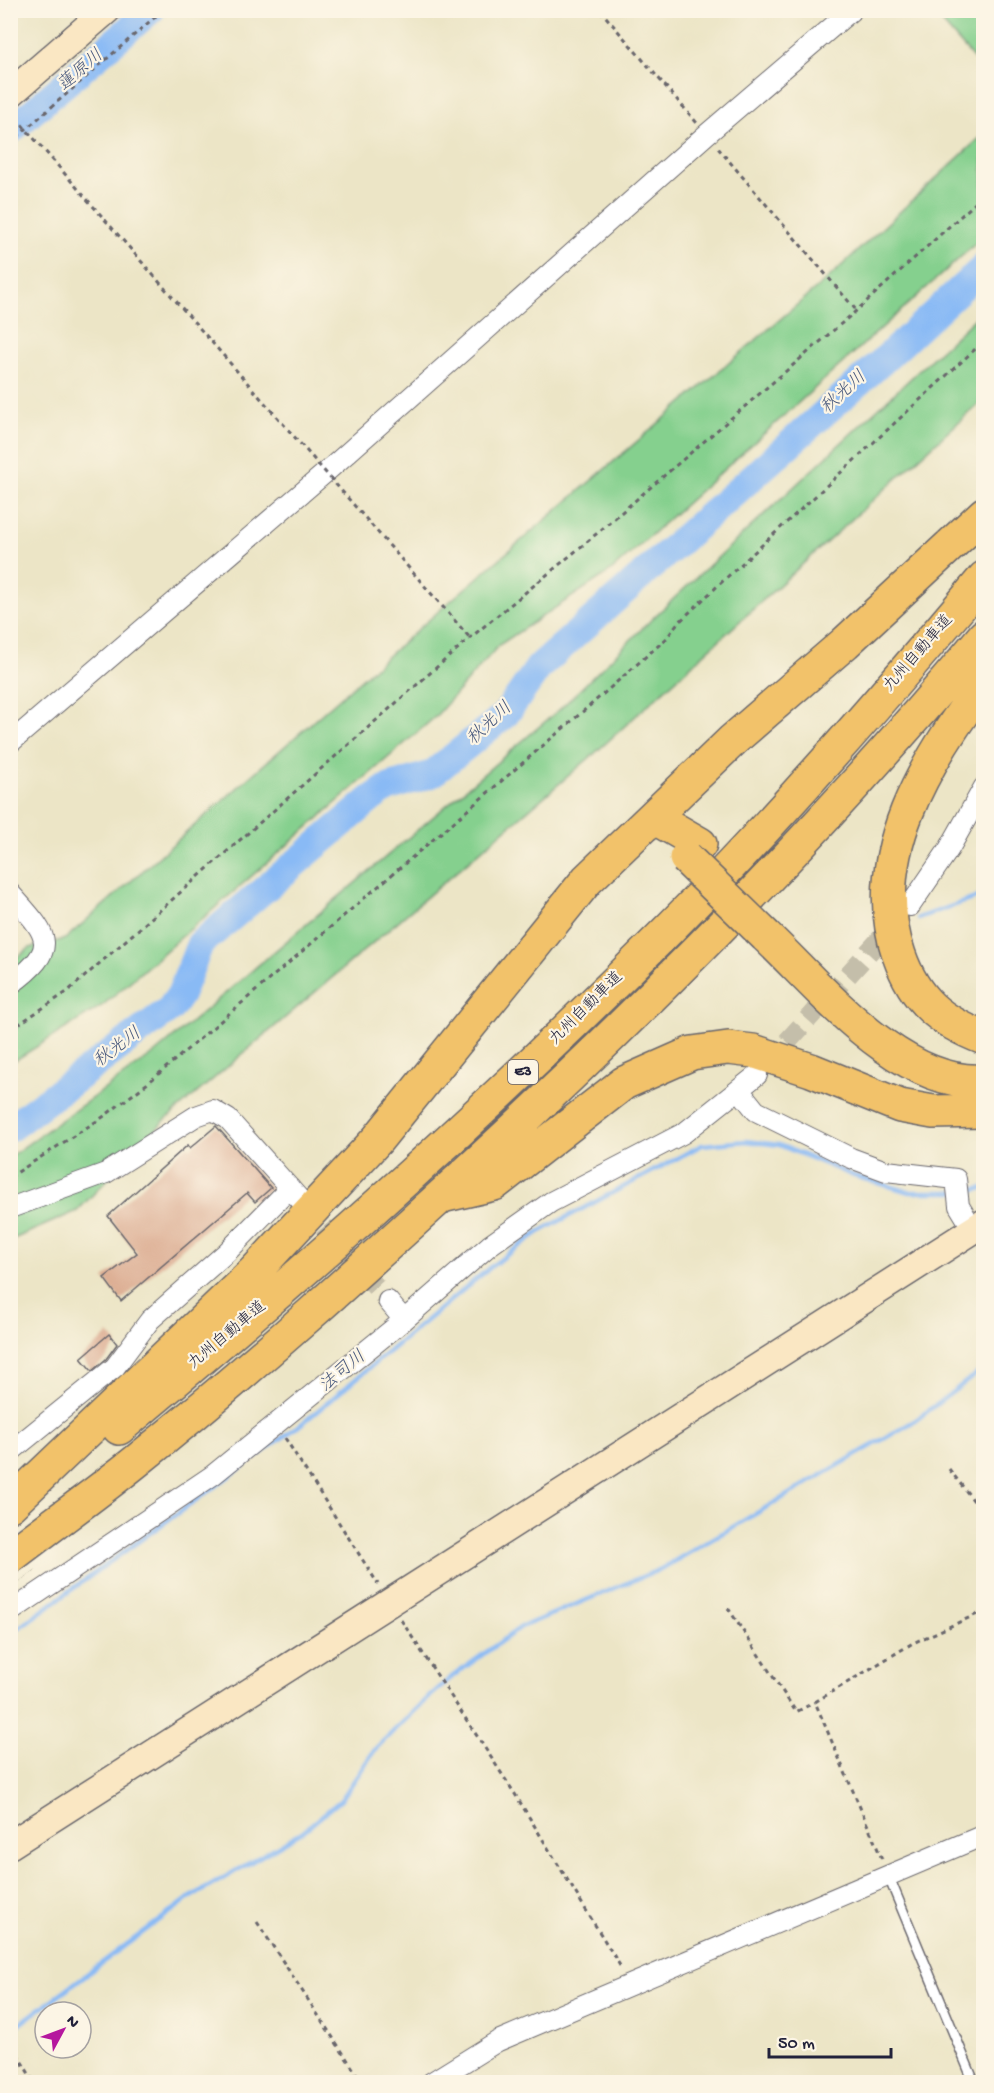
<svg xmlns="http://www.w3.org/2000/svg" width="994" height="2093" viewBox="0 0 994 2093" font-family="'Gochi Hand','Klee One',sans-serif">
<rect width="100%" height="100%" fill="#fcf5e5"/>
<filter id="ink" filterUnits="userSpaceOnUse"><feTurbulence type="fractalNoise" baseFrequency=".0167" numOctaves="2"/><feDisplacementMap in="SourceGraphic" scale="12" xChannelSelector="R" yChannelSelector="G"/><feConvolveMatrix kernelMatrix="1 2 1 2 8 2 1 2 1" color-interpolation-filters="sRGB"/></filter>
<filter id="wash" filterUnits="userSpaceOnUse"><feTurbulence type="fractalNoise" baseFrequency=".008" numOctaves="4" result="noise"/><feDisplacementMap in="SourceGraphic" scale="24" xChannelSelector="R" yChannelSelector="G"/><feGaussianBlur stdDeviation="1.35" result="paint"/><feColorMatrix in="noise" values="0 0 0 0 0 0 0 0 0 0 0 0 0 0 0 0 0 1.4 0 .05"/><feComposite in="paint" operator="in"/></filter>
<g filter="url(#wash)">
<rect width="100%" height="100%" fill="#ece5c6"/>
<path fill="#85d08e" stroke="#547964" stroke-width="1.5" d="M932 11H983V69Z
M983 135V237L611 571 499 645 435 717 103 1005 11 1063V962L30 948 65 939 448 603 825 281Z
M983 311V400L594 754 163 1122 77 1211 11 1240V1156L155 1053 560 709 655 616Z"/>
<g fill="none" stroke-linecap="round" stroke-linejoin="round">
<path stroke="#89baf5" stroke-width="4.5" d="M918 918 984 895
M962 1192 984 1188
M10 1634 304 1422 493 1265 539 1232 702 1145 746 1141 779 1145 854 1176 910 1192H954
M10 2031 188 1899 302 1832 341 1800 376 1748 428 1698 453 1676 521 1627 661 1569 916 1420 984 1368"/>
<path stroke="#89baf5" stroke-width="28" d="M10 131 151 10
M10 1128 170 1009 180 995 200 944 371 799 387 788 432 774 506 714 539 667 885 359 984 267"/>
</g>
<g id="blocks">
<path fill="#dbab90" d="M216 1126 271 1188 255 1202 247 1193 121 1301 104 1278 137 1253 108 1216 188 1145 190 1148Z
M109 1334 117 1344 106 1359 92 1371 81 1358Z"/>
</g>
</g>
<g filter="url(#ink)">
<use href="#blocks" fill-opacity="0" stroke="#69666c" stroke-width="1.5"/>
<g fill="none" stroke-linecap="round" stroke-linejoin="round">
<path stroke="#c4beaa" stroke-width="20" stroke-dasharray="20 10" stroke-linecap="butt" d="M767 1064 897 921
M304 1204 388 1301
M10 1551 28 1576"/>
<defs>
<path id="lane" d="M888 1875 974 2082"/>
<path id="street" d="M10 743 325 473 707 134 852 10
M10 893C47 935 63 946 10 985
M910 906 949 849 984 787
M740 1091 756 1111 851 1158 886 1171 956 1179 959 1206 973 1229
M10 1208 106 1173 196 1116 213 1110 228 1119 304 1204
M388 1301 404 1320
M10 1452 115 1367 150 1320 227 1252 290 1188
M10 1612 213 1475 404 1320 490 1245 551 1202 684 1133 757 1075
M432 2082 498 2041 984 1835"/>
<path id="secondary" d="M10 94 107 10
M10 1845 984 1223"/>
<path id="highway" d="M984 683C927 759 865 857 899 955 915 1001 940 1021 984 1038
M655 818 700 844
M766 936C822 989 900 1087 984 1081
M442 1196 494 1184 624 1083 692 1053 728 1048 753 1051 811 1070 900 1106 933 1112 984 1111
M119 1428C310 1269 495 1104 670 928 780 817 883 698 984 578
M10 1505 254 1272 377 1140 587 880 733 740 845 643 984 514
M10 1557C53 1524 97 1493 139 1459 255 1366 365 1266 474 1166 654 1000 827 825 984 636"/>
</defs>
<use href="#lane" stroke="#69666c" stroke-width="12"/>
<use href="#street" stroke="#69666c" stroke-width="22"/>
<use href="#secondary" stroke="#69666c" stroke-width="30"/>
<use href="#highway" stroke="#69666c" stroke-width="36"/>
<path stroke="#69666c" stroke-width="3" stroke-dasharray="4.5 4.5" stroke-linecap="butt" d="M600 10 697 123
M10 143 163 10
M718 148 856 310
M10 1030 67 992 470 638 588 541 856 311 984 195
M10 1177 103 1117 148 1083 594 702 667 638 676 625 725 579 984 341
M285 1438 378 1584
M949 1469 984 1514
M728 1608 796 1712 815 1702
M401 1620 515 1794 622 1969
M882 1859 815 1702 913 1643 984 1611
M257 1922 362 2082
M17 2054 34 2082"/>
<use href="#lane" stroke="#fff" stroke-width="9"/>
<use href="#street" stroke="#fff" stroke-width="20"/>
<use href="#secondary" stroke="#fae7c3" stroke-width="27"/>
<use href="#highway" stroke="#f2c26a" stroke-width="33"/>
<defs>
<path id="highway-bridge" d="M686 858 766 936"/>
</defs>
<use href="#highway-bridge" stroke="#69666c" stroke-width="36" stroke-linecap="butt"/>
<path stroke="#69666c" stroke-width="3" stroke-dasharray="4.5 4.5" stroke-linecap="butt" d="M10 111 470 638"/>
<use href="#highway-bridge" stroke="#f2c26a" stroke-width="33"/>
</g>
</g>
<g text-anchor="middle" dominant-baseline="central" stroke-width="4.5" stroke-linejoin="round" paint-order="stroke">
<rect fill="#fcf5e5" stroke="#63616e" stroke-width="1.5" x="508" y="1060" width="30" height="24" rx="4.5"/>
<g font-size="15" font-weight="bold" fill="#22223b">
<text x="523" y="1072">E3</text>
</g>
<g font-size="16" fill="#22223b" stroke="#fcf5e5">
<text transform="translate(919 654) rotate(-49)">九州自動車道</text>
<text transform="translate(587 1009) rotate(-45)">九州自動車道</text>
<text transform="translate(228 1336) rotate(-40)">九州自動車道</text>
</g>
<g font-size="18" font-style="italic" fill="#46577c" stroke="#fcf5e5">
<text transform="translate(81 71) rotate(-41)">蓮原川</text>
<text transform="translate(844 393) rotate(-42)">秋光川</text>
<text transform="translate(490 724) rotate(-43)">秋光川</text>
<text transform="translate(118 1048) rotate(-37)">秋光川</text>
<text transform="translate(343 1372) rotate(-40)">法司川</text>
</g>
</g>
<rect width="994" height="2093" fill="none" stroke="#fcf5e5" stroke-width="36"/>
<g transform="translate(63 2030) rotate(49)"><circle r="28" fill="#fcf5e5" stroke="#a5a1a1" stroke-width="1.5"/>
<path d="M0-4.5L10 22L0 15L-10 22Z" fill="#b5179e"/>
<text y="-9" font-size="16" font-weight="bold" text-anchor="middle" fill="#22223b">N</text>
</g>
<path d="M769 2048v9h122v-9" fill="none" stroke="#22223b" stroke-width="3"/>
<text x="778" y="2048" font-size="18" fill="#22223b" stroke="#fcf5e5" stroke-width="4.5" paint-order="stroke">50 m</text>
</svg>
